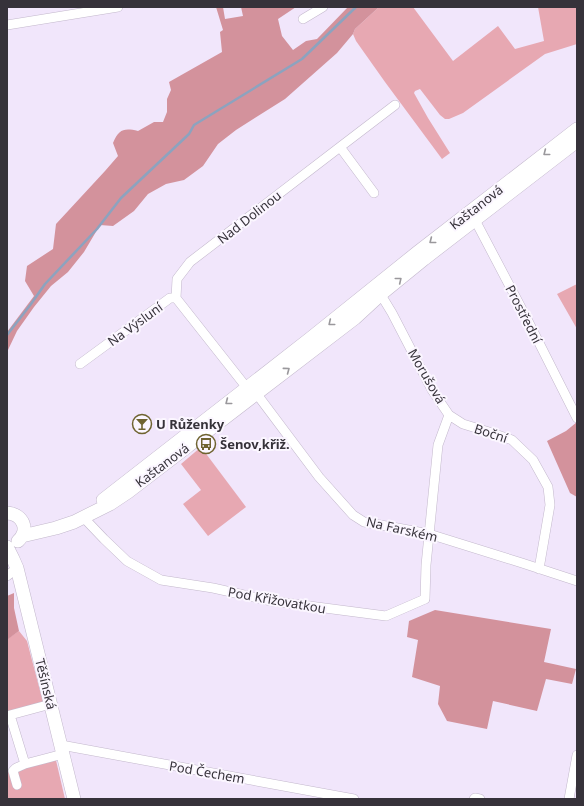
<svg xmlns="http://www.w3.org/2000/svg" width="584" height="806" viewBox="0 0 584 806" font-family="'Noto Sans',sans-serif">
<rect width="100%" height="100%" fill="#f1e6fb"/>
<path fill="#e7a8b2" d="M379 7H413L453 61 498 26 515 49 544 41 538 7H577V44L545 54 463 113 449 119H445L440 115 420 89 415 91 414 93 428 118 450 153 442 159 385 82 356 41 353 34 355 29Z
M577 284V329L557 294Z
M201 447 246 507 208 536 183 504 201 490 181 464Z
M19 631 27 641 44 706 7 715V639Z
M55 756 65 799H8L7 794V772Z"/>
<path fill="#d3929c" d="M216 7H223L225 19 243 16 241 7H296L278 19 282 36 293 50 306 41 317 39 348 7H379L355 29 353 34 337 53 285 99 236 130 218 144 203 166 184 180 166 184 148 194 134 211 113 226 100 225 84 252 68 272 51 286 34 307 17 331 8 350 7 358V332L34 296 25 281 27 266 53 249 56 224 105 171 118 156 113 143C119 129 124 128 138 131L154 122H163L167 112V99L171 90 169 82 222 52 220 32 223 30Z
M577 422V497L570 493 547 441 566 431Z
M14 593V608L19 631 8 639 7 635V596Z
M435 610 551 629 544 662 576 669 572 684 546 679 537 711 493 701 487 729 447 721 438 704 440 686 412 677 418 640 407 637 409 621Z"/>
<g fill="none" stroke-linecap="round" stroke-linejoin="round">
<path stroke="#8ca3bf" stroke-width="2.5" d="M7 335 31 304 45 284 97 229 121 198 189 134 194 125 302 59 356 7"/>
<defs>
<path id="minor" d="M303 19 323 7
M7 25 118 7
M374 193 340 147 395 105
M471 215 475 220 525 315 577 418
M176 298 177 279 190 262 340 147
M80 364 170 298H176L247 388 256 393 319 477 353 515 364 522 403 529 429 534 522 563 577 581
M449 415 463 424 489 432 512 440 533 460 548 487 550 505 539 569
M83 517 104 539 127 561 161 580 213 588 271 601 386 616 425 599 426 565 438 445 449 415 432 390 392 313 378 290
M7 576 17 568
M51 704 10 715 25 764 63 754
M61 745 354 799
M17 785 13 771 16 768 25 764
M474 799 475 798 480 799
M569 799 577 755"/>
<path id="secondary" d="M103 500 311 338 418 252 577 129
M7 513C23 514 30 530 18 541
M22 536 56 528 74 522 110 504 128 492 355 318 381 294 424 259 577 141
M7 547 13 559 17 568 74 799"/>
</defs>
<use href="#minor" stroke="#c3b8cc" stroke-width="10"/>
<use href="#secondary" stroke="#c3b8cc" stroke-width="14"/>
<use href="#minor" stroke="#fff" stroke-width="9"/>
<use href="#secondary" stroke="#fff" stroke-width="13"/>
</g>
<defs><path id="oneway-chevron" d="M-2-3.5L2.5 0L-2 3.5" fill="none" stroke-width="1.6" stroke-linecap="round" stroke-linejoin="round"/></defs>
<g stroke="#9a989c">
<use href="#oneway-chevron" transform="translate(546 153) rotate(142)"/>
<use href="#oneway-chevron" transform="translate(432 241) rotate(142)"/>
<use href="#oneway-chevron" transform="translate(399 280) rotate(-39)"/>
<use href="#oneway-chevron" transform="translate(331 323) rotate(141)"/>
<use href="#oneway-chevron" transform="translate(287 370) rotate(-37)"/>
<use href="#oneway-chevron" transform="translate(228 402) rotate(142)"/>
</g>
<defs>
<symbol id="bar-ring" viewBox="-11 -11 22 22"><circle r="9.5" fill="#fbf6ff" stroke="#6f6330" stroke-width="1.5"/><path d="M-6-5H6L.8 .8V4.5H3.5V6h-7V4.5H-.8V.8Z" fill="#6f6330"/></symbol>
<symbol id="bus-ring" viewBox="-11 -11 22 22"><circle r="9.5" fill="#fbf6ff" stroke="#6f6330" stroke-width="1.5"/><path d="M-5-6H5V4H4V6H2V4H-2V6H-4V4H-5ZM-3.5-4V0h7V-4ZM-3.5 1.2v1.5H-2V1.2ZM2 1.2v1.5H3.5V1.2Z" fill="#6f6330"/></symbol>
</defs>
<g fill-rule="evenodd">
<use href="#bar-ring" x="131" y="413" width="22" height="22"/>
<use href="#bus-ring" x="195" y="433" width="22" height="22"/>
</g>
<g text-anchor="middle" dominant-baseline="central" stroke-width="4" stroke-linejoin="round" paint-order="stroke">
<g font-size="13" fill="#36323a" stroke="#fbf6ff">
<text transform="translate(476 207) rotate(-38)">Kaštanová</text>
<text transform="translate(249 217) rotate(-38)">Nad Dolinou</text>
<text transform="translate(524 314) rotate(63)">Prostřední</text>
<text transform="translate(135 324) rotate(-36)">Na Výsluní</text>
<text transform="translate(427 376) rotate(60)">Morušová</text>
<text transform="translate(491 433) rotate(18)">Boční</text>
<text transform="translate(162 465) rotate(-37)">Kaštanová</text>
<text transform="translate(402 529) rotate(13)">Na Farském</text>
<text transform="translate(277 600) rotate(10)">Pod Křižovatkou</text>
<text transform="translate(46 684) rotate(76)">Těšínská</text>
<text transform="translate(207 772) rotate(10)">Pod Čechem</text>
</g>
<g font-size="13" font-weight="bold" fill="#36323a" stroke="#fbf6ff" text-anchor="start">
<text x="156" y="424">U Růženky</text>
<text x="220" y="444">Šenov,křiž.</text>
</g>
</g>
<rect width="584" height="806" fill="none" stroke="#36323a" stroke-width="16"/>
</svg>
